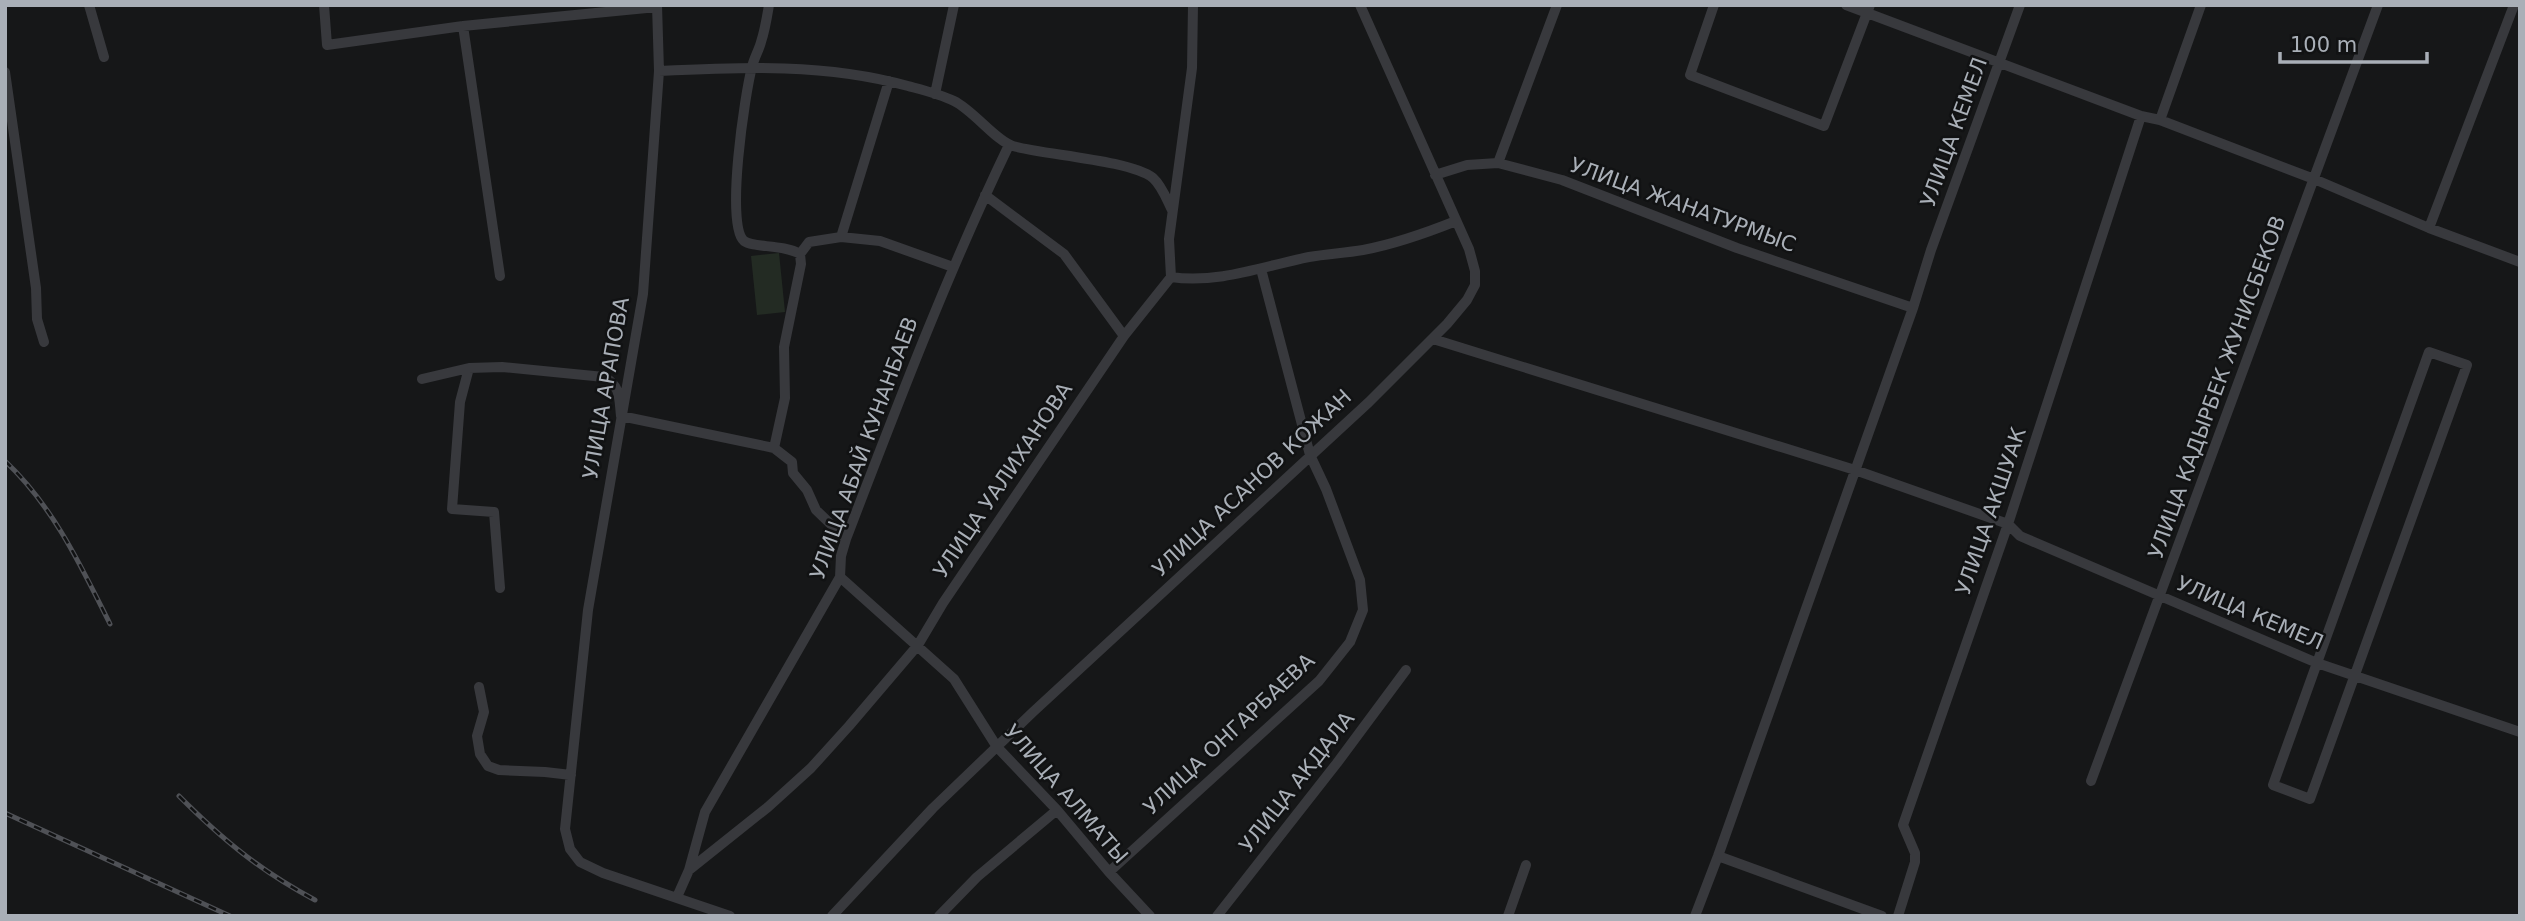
<svg xmlns="http://www.w3.org/2000/svg" width="2525" height="921" viewBox="0 0 2525 921" font-family="'DejaVu Sans',sans-serif">
<rect width="100%" height="100%" fill="#161718"/>
<path fill="#232b23" d="M779 253 785 312 757 315 751 256Z"/>
<g fill="none" stroke-linecap="round" stroke-linejoin="round">
<path stroke="#38393d" stroke-width="10" d="M89 5 104 57
M324 5 327 45 463 26 657 7
M657 5 659 71 643 294 588 610 565 829 570 849 580 862 603 873 730 916
M769 5C767 17 765 30 761 42 759 50 754 58 752 67 745 93 725 225 744 241 753 248 783 244 800 254L801 264 784 347 785 398 774 448
M1714 5 1690 75 1824 126 1870 5
M1846 5 2141 116 2160 120 2314 179 2429 228 2520 262
M463 26 500 276
M659 71C743 67 826 63 908 86 923 90 940 94 954 101 973 110 997 142 1013 146 1045 155 1130 160 1153 178 1162 186 1167 200 1172 210
M5 72 36 288 37 319 44 342
M935 94 954 5
M2160 120 2201 5
M1498 163 1557 5
M1435 175 1467 165 1498 163 1562 180 1737 248 1913 308
M985 195 1064 254 1124 336
M2429 228 2514 5
M841 237 889 81
M800 254 809 242 841 237 880 241 953 267
M1171 277C1218 284 1264 266 1309 257 1327 254 1345 253 1363 250 1395 244 1426 233 1456 221
M1433 339 1855 470 2008 524 2020 536 2317 663 2520 732
M2429 352 2467 365 2310 799 2273 785Z
M469 368 460 402 452 509 494 512 500 588
M422 379 469 368 502 367 604 377C621 386 619 399 621 416L774 448 792 462 793 473 807 490 816 510 846 539
M840 577 954 679 997 747 1057 810 1109 872 1150 916
M479 687 484 712 477 736 480 754 488 766 499 770 545 772 571 775
M2091 781 2378 5
M1718 856 1882 916
M689 870 705 812 840 577 841 556 846 539C897 406 947 274 1009 145
M1109 872 1319 681 1350 642 1363 610 1360 580 1326 489 1310 455 1261 269
M677 897 689 870 768 807 811 768 849 726 918 645 943 603 1124 336 1171 277 1169 239 1192 68 1193 5
M832 916 933 808 1033 712 1369 402 1447 324 1467 300 1475 285V271L1469 249 1360 5
M939 916 977 877 1057 810
M1217 916 1337 763 1406 670
M1508 916 1526 865
M1695 916 1718 856 1913 308 1931 250 2020 5
M1898 916 1915 862V853L1903 825 2008 524 2141 116"/>
<defs>
<path id="rail" d="M5 461C53 506 81 566 110 624
M179 796C223 840 259 870 315 900
M5 813 230 916"/>
</defs>
<use href="#rail" stroke="#4f5156" stroke-width="5"/>
<use href="#rail" stroke="#111213" stroke-width="2.5" stroke-dasharray="8" stroke-linecap="butt"/>
</g>
<g text-anchor="middle" dominant-baseline="central" stroke-width="5" stroke-linejoin="round" paint-order="stroke">
<g font-size="21" fill="#a9afb7" stroke="#111213">
<text transform="translate(1954 132) rotate(-70)">УЛИЦА КЕМЕЛ</text>
<text transform="translate(1683 205) rotate(20)">УЛИЦА ЖАНАТУРМЫС</text>
<text transform="translate(2217 387) rotate(-70)">УЛИЦА КАДЫРБЕК ЖУНИСБЕКОВ</text>
<text transform="translate(606 388) rotate(-80)">УЛИЦА АРАПОВА</text>
<text transform="translate(864 448) rotate(-70)">УЛИЦА АБАЙ КУНАНБАЕВ</text>
<text transform="translate(1003 480) rotate(-56)">УЛИЦА УАЛИХАНОВА</text>
<text transform="translate(1252 483) rotate(-43)">УЛИЦА АСАНОВ КОЖАН</text>
<text transform="translate(1991 511) rotate(-71)">УЛИЦА АКШУАК</text>
<text transform="translate(2250 613) rotate(23)">УЛИЦА КЕМЕЛ</text>
<text transform="translate(1229 734) rotate(-43)">УЛИЦА ОНГАРБАЕВА</text>
<text transform="translate(1297 782) rotate(-52)">УЛИЦА АКДАЛА</text>
<text transform="translate(1066 794) rotate(49)">УЛИЦА АЛМАТЫ</text>
</g>
</g>
<rect width="2525" height="921" fill="none" stroke="#a9afb7" stroke-width="14"/>
<path d="M2280 52v10h147v-10" fill="none" stroke="#a9afb7" stroke-width="3.5"/>
<text x="2290" y="52" font-size="21" fill="#a9afb7" stroke="#111213" stroke-width="5" paint-order="stroke">100 m</text>
</svg>
